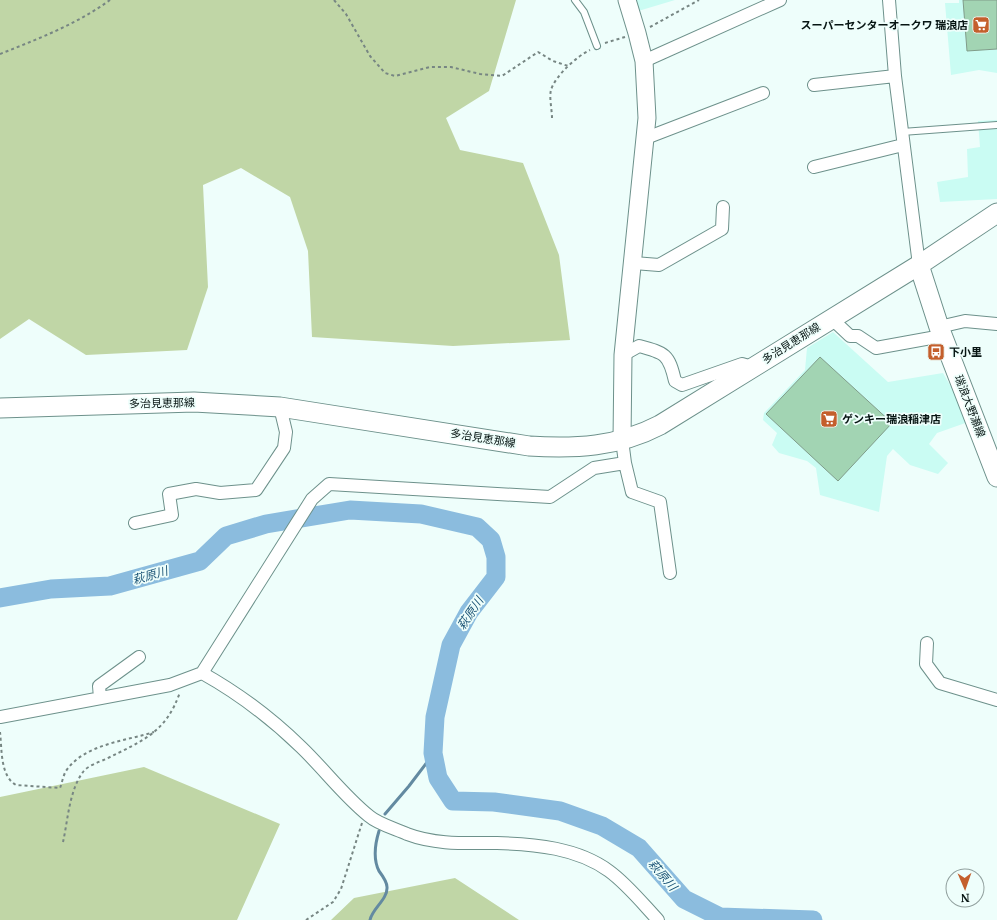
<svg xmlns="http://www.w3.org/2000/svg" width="997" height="920" viewBox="0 0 997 920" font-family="Merriweather,'Noto Sans JP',serif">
<rect width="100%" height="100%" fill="#eefefb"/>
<path fill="#cafcf3" d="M631 0H675L635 12Z
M959 0H997V73L979 70 951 75 945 3H959Z
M997 120V199L940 202 937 182 968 177 967 149 980 147 978 121Z
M833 332 888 382 943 373 971 421 937 433 929 444 948 463 938 474 910 465 893 449 887 456 879 512 820 495 816 468 807 461 779 453 772 445 777 433 763 420 764 413 805 370 807 348Z"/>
<path fill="#c0d6a6" d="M0 0H516L489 91 446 118 460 150 523 163 559 255 570 340 453 346 312 337 308 251 290 197 241 168 203 185 208 287 187 350 86 355 29 319 0 339Z
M144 767 280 824 237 920H0V797Z
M455 878 519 920H331L354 898Z"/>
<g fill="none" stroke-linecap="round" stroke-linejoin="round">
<path stroke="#638aa1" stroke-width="3" d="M385 814 409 786 428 761 434 759
M370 920C372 909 388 899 387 887 387 882 382 875 379 871 373 859 375 844 379 831"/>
<path stroke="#8bbcde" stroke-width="19" d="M0 598 51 589 110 586 200 561 226 536 266 524 350 510 421 514 477 527 491 540 496 557V577L469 612 451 645 435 717 433 753 438 778 453 801 494 802 560 811 602 826 639 848 684 899 720 917 813 920"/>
</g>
<path fill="#a2d4b3" stroke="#809c8a" d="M963 0H997V49L967 51Z
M820 357 892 423 838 481 766 414Z"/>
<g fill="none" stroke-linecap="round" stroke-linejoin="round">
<defs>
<path id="lane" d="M575 0 584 12 597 46
M902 132 997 125"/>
<path id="street" d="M889 0 895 76 919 265
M644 61 780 0
M814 85 895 76
M646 138 763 93
M814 167 903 145
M634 263 659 265 722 229 723 207
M832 319 850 336H858L876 348 942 336
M939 327 965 321 997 324
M623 355 639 346C665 353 669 354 675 381L682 385 742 364 752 367
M625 463 632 492 660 502 670 573
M135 523 172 515 169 494 196 489 220 493 256 490 284 448 286 432 280 407
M927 643 926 664 940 683 997 700
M202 673C238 693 272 719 301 747 324 769 344 796 369 816 378 824 396 829 407 834 436 845 466 843 497 843 535 844 578 848 609 871 627 884 643 904 658 920
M100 698 99 686 139 657
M0 717 170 685 202 673 312 499 329 484 550 497 594 468 625 463 622 440"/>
<path id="secondary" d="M622 440 623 355 647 118 644 61 637 33 627 0"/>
<path id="primary" d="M919 265 939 327 997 477
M0 408 194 402 280 407 529 446C575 449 618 447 660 425L919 265 997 213"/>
</defs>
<use href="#lane" stroke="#6d918b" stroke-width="8"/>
<use href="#street" stroke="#6d918b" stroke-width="14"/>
<use href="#secondary" stroke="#6d918b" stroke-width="19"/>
<use href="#primary" stroke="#6d918b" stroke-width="21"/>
<path stroke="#778683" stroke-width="2" stroke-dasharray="3 3" stroke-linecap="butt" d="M334 0 346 14 370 56 385 73 395 76 430 67H451L480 74 502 76 538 52 553 61 568 66
M650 27 699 0
M605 43 625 37
M0 54C38 39 77 24 110 0
M552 118C552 110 549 97 551 90 555 76 577 56 590 50
M0 732C2 749 0 776 16 785L60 788C62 783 63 776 66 771 84 744 126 741 154 732
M63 842C68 820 69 791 83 772 87 766 99 762 106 759 142 741 166 733 180 692
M306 920 333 902 341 889 362 823"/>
<use href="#lane" stroke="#fff" stroke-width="6"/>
<use href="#street" stroke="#fff" stroke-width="12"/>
<use href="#secondary" stroke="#fff" stroke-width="17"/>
<use href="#primary" stroke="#fff" stroke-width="19"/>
</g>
<defs>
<symbol id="supermarket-square" viewBox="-11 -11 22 22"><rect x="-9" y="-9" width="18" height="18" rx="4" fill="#c45f2c" stroke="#eefefb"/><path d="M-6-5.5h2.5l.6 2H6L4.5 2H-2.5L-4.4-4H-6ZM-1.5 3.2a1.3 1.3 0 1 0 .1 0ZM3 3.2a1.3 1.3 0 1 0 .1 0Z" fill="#fff"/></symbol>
<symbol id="bus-square" viewBox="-11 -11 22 22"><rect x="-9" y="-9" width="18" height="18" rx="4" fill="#c45f2c" stroke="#eefefb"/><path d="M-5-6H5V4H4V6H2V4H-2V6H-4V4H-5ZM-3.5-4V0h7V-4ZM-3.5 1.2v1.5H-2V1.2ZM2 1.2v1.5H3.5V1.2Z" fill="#fff"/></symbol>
</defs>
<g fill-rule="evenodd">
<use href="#supermarket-square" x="971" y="15" width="20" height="20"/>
<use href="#bus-square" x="926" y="342" width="20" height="20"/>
<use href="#supermarket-square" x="819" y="409" width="20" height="20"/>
</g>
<g text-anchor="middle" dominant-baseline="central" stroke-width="3.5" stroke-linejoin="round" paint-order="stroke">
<g font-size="11" font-weight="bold" fill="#061412" stroke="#eefefb" text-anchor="start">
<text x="968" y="25" text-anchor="end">スーパーセンターオークワ 瑞浪店</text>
<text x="949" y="352">下小里</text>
<text x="842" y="419">ゲンキー瑞浪稲津店</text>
</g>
<g font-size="11" fill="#061412" stroke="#eefefb">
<text transform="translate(791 343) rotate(-32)">多治見恵那線</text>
<text transform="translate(162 403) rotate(-1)">多治見恵那線</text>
<text transform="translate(970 406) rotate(69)">瑞浪大野瀬線</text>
<text transform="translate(483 438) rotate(9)">多治見恵那線</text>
</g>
<g font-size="12" font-style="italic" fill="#1a5375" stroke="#eefefb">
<text transform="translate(150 575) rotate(-16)">萩原川</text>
<text transform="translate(470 613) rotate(-56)">萩原川</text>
<text transform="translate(663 875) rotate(49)">萩原川</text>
</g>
</g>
<g transform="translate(965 888) rotate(178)"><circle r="19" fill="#eefefb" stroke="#91a09e"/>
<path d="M0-3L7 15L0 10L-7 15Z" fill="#c45f2c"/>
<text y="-6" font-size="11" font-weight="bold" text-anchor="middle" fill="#061412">N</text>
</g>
</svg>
